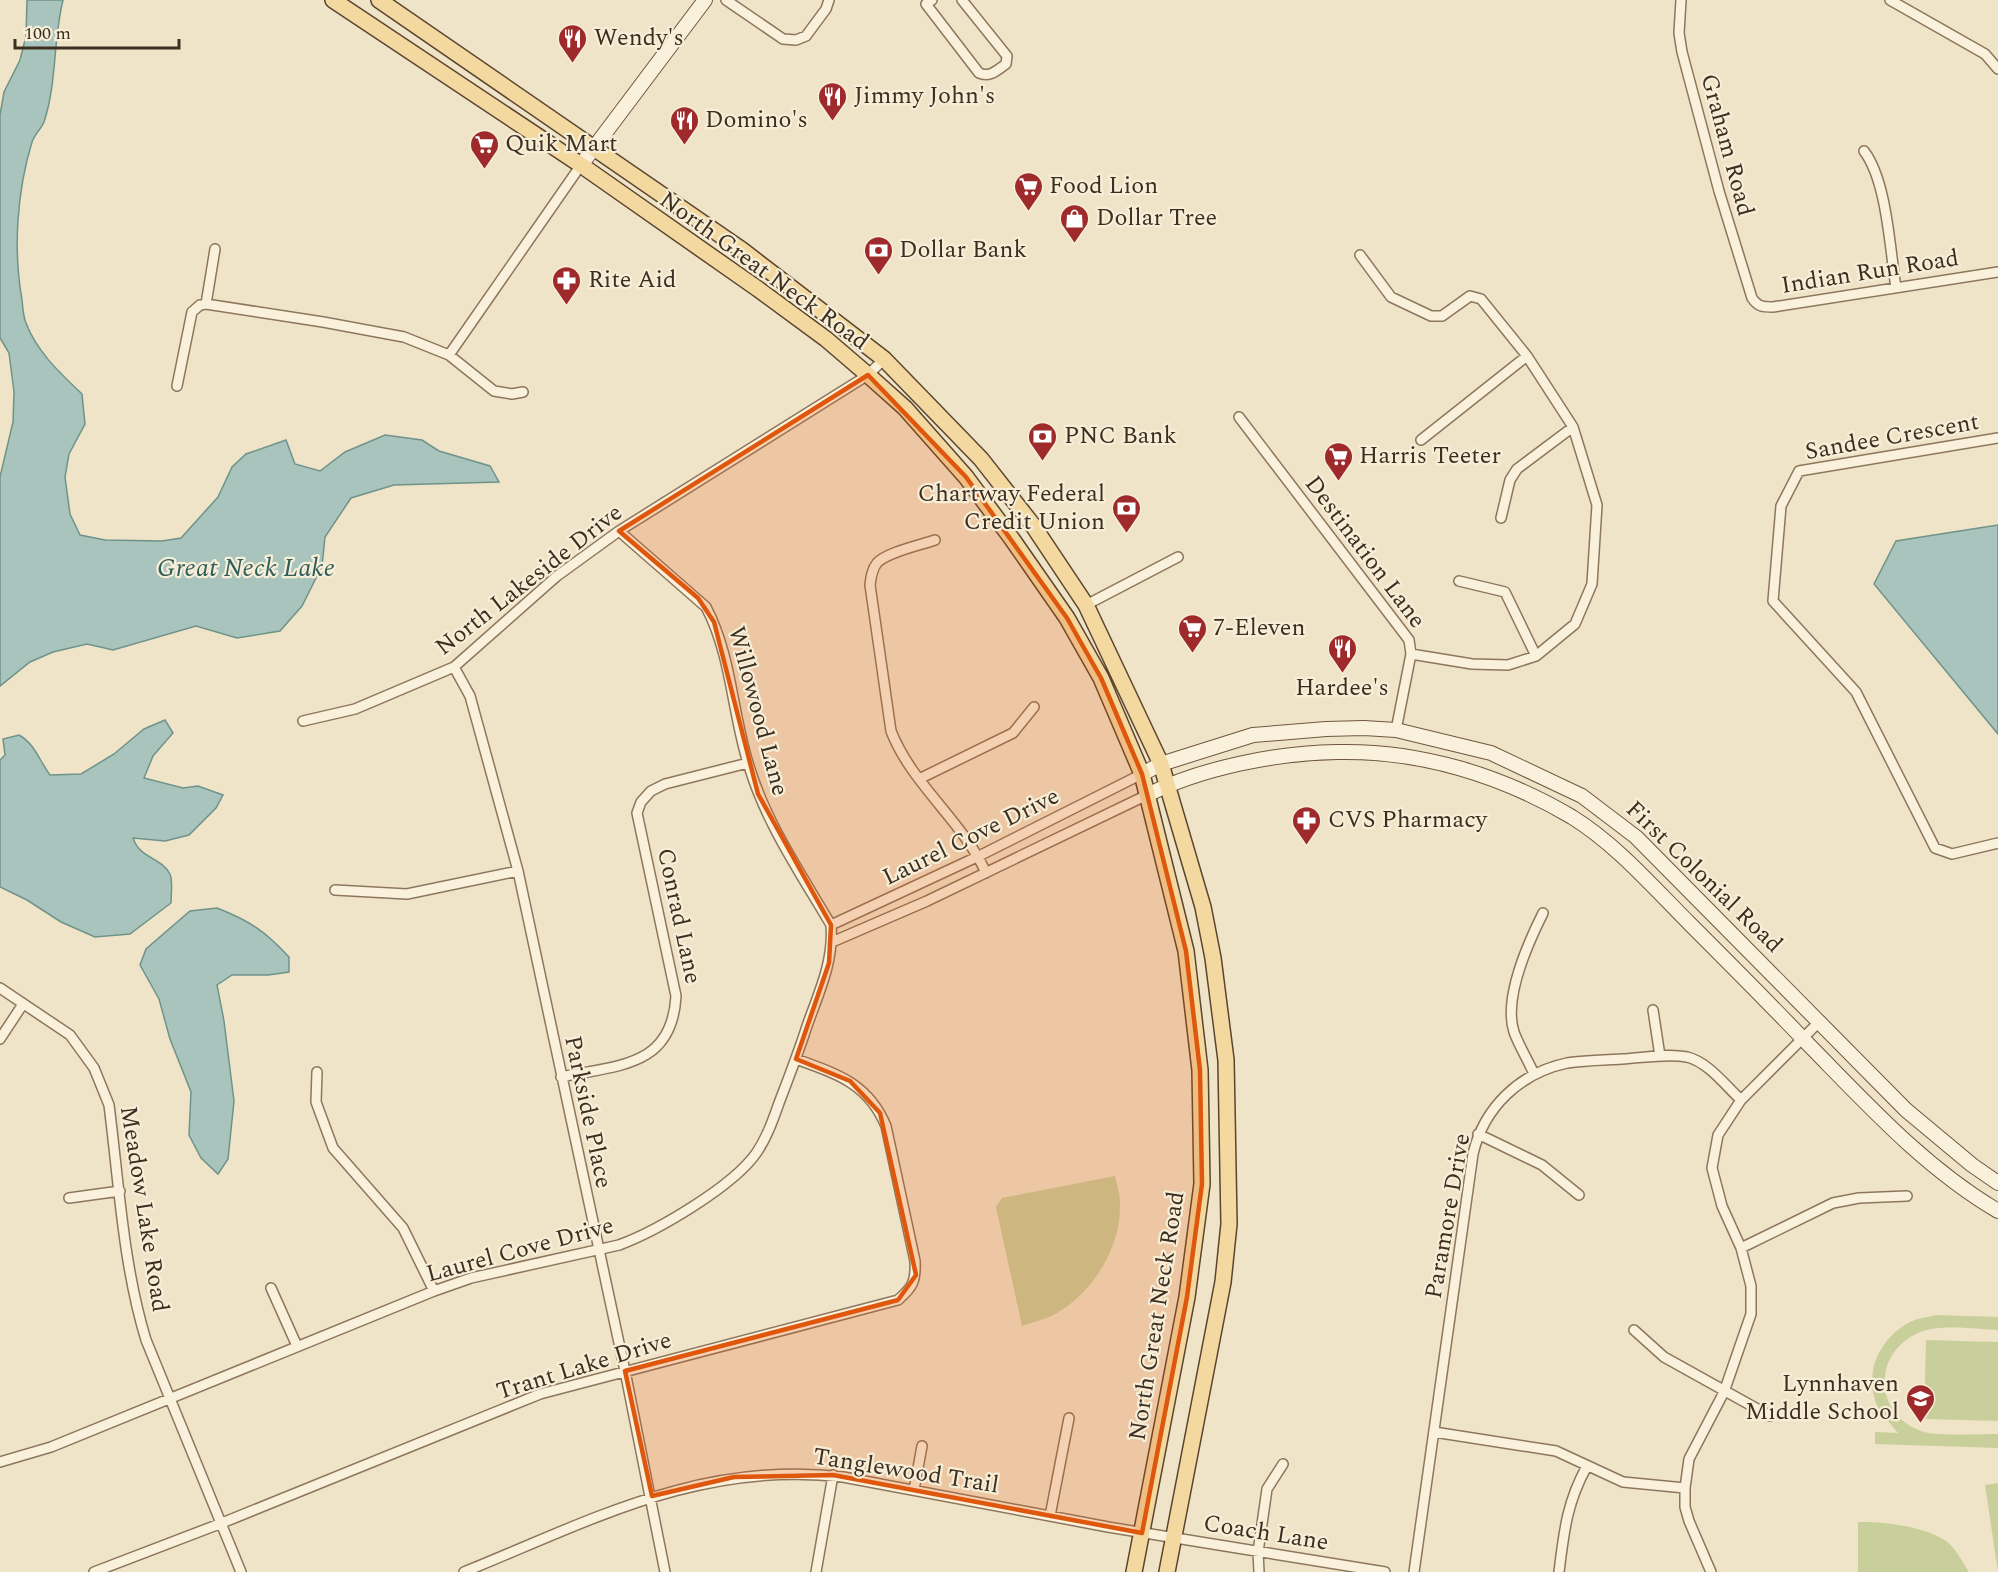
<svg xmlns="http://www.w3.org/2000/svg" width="1998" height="1572" viewBox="0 0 1998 1572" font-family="Spectral,serif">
<rect width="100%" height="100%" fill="#f0e4c8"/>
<path fill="#c9cf9b" d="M1115 1176C1117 1185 1120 1194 1120 1204 1121 1247 1094 1291 1057 1313 1047 1319 1033 1322 1022 1326L996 1207 1002 1198Z
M1937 1315 1998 1317V1330C1974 1329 1937 1323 1916 1334 1871 1356 1875 1417 1924 1432 1940 1436 1979 1434 1998 1434V1448L1875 1444V1432L1898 1433C1891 1424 1880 1413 1876 1403 1864 1370 1881 1337 1910 1322 1918 1318 1929 1317 1937 1315Z
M1926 1340 1998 1342V1421L1924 1419Z
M1998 1483V1572L1985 1485Z
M1858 1522C1883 1521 1926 1527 1946 1541 1955 1547 1963 1563 1969 1572H1858Z"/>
<path fill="#a9c4bc" stroke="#6f938a" stroke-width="1.5" d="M27 0H63C53 40 57 83 44 122 41 129 35 134 32 142 17 191 13 249 22 300 23 308 23 316 26 323 37 352 60 373 82 394L85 424 69 454 65 477 70 514 80 535 105 540 162 541 181 538 218 497 232 467 246 454 286 440 295 464 320 471 345 452 385 435 422 440 439 451 490 466 499 482 394 485 351 498 325 537 322 566 302 606 280 631 237 638 196 626 113 650 87 644 53 652 30 662 0 686V477L13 422 14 392 9 353 0 338V115L4 92 20 60 26 36Z
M1998 525V734L1874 584 1896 541Z
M165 720 173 733 153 756 144 778 183 788 198 786 223 795 216 808 189 835 165 841 133 838C140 859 161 857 170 874 173 881 171 895 171 903L130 934 95 937 61 922 27 900 0 887V760L5 755 3 739 19 735C35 744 39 760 50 775L81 774 114 754 144 729Z
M217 908C250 921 265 931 289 957V972L268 975H232L217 985 224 1021 234 1101 228 1159 218 1174 201 1158 189 1135 191 1092 170 1039 159 999 140 965 146 949 190 911Z"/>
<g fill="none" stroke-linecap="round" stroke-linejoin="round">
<defs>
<path id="street" d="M726 0 783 39 796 40 806 36 826 9 829 0
M932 0 926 4 979 73C990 78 997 70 1006 64L1007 56 962 0
M1681 0 1679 33 1682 52 1719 191 1752 298C1758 307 1763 307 1773 307L1998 272
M1890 0 1985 54 1998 69
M1864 151C1887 181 1890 250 1896 288
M1360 255 1391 297 1431 316H1442L1470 296 1481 299 1527 356 1573 427 1597 505 1592 584 1575 624 1536 656 1508 665 1472 664 1411 654
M206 304 215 249
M449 355 581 165
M177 386 192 312 200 305 206 304 323 322 404 337 449 355 494 391 512 394 523 392
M1239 417 1409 640 1411 654 1396 730
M1998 438 1799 471 1781 506 1773 601 1856 692 1935 848 1952 854 1998 843
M1421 440 1527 356
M1501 518 1510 480 1517 469 1573 427
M935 540C921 545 887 552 877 563 872 569 871 577 870 585L891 731C912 785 963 821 986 873
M1459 581 1505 592 1536 656
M1086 605 1178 557
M454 667 470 696 518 871 625 1371 665 1572
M303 721 355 709 454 667 557 576 619 531 868 375 884 359
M919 779 1013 733 1034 707
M335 890 407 894 518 871
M831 925 979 856 1142 774
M832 942 927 901 1147 795
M0 988 70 1035 94 1068 109 1105C119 1183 123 1265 146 1340L241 1572
M1653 1010 1660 1056
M0 1039 23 1004
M317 1072 316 1102 333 1148 403 1228 434 1291
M1534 1074C1528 1060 1519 1046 1514 1032 1503 998 1528 943 1543 913
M561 1077C617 1065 672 1068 676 996L637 813 641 802 651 791 665 784 748 763
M1478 1134 1542 1165 1579 1195
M69 1198 120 1191
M1741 1248 1833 1203 1859 1198 1907 1196
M271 1288 297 1346
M1634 1330 1664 1357 1770 1416
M1434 1432 1556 1451 1623 1482 1685 1488
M0 1462 51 1447 434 1291 471 1278 619 1245C657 1231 734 1186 757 1152 767 1137 773 1120 779 1103 789 1077 799 1051 807 1026 819 992 834 961 831 925 801 874 766 823 749 766 732 714 732 656 706 607L619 531
M914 1490 922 1446
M1050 1516 1069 1418
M94 1572 222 1523 540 1394 898 1300C913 1287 916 1281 915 1261L886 1126C868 1083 837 1074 796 1059
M464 1572C590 1521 701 1460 843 1477L1108 1527 1385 1572
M816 1572 833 1475
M1259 1572 1258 1552 1267 1489 1283 1464
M1414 1572 1473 1154C1484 1107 1520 1073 1567 1063 1585 1060 1604 1060 1622 1059 1643 1058 1667 1053 1687 1057 1708 1062 1725 1085 1741 1100
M1559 1572C1564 1531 1567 1502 1587 1466
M1711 1572 1689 1521 1685 1507V1488L1689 1459 1724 1392 1751 1314V1286L1741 1248 1722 1206 1712 1168 1718 1135 1741 1100 1820 1021"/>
<path id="secondary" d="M581 165 705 0
M1142 774 1161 764 1253 735 1326 729 1364 728 1396 730 1491 753 1582 796 1636 837 1906 1110 1972 1165 1998 1183
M1147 795C1202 768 1275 753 1337 752 1419 750 1501 775 1572 817 1617 845 1653 887 1690 924 1730 964 1770 1004 1809 1045 1868 1105 1925 1168 1998 1211"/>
<path id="primary" d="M333 0 581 165 758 289 826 339 868 375 905 408 966 477 1012 539 1067 618 1101 678 1142 774 1186 951 1200 1070 1202 1184 1187 1297 1134 1572
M379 0 742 250 884 359 981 459 1032 524 1086 605 1161 764 1203 907 1213 958 1226 1060 1229 1224 1223 1282 1167 1572"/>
</defs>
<use href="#street" stroke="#8d765c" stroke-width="12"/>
<use href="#secondary" stroke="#6f573f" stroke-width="16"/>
<use href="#primary" stroke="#5b4430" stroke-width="18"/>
<use href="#street" stroke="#faf1dc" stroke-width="9"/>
<use href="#secondary" stroke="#faf1dc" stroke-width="14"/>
<use href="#primary" stroke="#f3d9a0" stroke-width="15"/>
</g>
<path fill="#df570d" fill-opacity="0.2" stroke="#df570d" stroke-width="4.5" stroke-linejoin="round" d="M868 375 966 477 1067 618 1101 678 1142 774 1186 951 1200 1070 1202 1184 1187 1297 1142 1533 833 1475 734 1477 652 1496 625 1371 898 1300 916 1275 880 1113 850 1081 796 1059 829 963 831 925 758 794 714 622 698 598 619 531Z"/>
<defs>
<symbol id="restaurant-pin" viewBox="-11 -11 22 30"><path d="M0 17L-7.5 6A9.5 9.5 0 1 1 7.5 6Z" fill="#9e2a2b" stroke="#f7eed8"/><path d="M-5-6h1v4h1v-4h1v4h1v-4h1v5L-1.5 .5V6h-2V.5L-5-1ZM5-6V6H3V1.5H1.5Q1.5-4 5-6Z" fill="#fff"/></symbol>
<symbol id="supermarket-pin" viewBox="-11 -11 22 30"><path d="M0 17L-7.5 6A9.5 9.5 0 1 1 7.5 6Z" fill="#9e2a2b" stroke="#f7eed8"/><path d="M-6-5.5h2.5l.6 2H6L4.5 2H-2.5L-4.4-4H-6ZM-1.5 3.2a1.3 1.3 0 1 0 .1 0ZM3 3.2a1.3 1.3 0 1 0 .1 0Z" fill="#fff"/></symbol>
<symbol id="shop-pin" viewBox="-11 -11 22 30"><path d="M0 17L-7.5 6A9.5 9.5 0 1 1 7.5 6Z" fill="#9e2a2b" stroke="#f7eed8"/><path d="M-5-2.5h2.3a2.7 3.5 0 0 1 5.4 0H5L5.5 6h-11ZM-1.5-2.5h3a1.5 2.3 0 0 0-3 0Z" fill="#fff"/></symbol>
<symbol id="bank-pin" viewBox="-11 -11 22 30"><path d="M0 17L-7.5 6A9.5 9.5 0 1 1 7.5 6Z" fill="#9e2a2b" stroke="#f7eed8"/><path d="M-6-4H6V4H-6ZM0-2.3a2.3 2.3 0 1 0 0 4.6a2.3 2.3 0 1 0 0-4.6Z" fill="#fff"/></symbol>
<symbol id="pharmacy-pin" viewBox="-11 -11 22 30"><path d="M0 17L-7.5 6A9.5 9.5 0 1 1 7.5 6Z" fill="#9e2a2b" stroke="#f7eed8"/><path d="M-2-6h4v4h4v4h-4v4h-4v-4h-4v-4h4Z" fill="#fff"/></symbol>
<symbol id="school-pin" viewBox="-11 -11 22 30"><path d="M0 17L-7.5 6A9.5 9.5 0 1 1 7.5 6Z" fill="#9e2a2b" stroke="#f7eed8"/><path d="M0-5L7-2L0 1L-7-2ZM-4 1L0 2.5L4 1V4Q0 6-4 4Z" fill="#fff"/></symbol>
</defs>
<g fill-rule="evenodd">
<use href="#restaurant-pin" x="556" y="22" width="33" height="45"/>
<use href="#restaurant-pin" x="816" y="80" width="33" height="45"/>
<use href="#restaurant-pin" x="668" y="104" width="33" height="45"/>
<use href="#supermarket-pin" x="468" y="128" width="33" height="45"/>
<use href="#supermarket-pin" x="1012" y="170" width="33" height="45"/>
<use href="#shop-pin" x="1058" y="202" width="33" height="45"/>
<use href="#bank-pin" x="862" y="234" width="33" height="45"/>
<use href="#pharmacy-pin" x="550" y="264" width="33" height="45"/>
<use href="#bank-pin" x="1026" y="420" width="33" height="45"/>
<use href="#supermarket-pin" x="1322" y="440" width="33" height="45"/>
<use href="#bank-pin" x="1110" y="492" width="33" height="45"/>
<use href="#supermarket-pin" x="1176" y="612" width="33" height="45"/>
<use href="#restaurant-pin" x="1326" y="632" width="33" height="45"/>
<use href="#pharmacy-pin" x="1290" y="804" width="33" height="45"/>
<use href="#school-pin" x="1904" y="1382" width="33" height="45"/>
</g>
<g text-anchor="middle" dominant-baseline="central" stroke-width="4.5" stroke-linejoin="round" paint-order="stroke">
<g font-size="24" fill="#3d2e20" stroke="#f7eed8" text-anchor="start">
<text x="594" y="38">Wendy's</text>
<text x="854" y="96">Jimmy John's</text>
<text x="705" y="120">Domino's</text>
<text x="505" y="144">Quik Mart</text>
<text x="1049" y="186">Food Lion</text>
<text x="1096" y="218">Dollar Tree</text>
<text x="899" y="250">Dollar Bank</text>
<text x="588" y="280">Rite Aid</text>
<text x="1064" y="436">PNC Bank</text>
<text x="1359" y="456">Harris Teeter</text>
<text x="1105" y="494" text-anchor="end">Chartway Federal<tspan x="1105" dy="28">Credit Union</tspan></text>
<text x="1213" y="628">7-Eleven</text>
<text x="1342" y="688" text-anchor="middle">Hardee's</text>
<text x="1328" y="820">CVS Pharmacy</text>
<text x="1899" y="1384" text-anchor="end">Lynnhaven<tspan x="1899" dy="28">Middle School</tspan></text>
</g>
<g font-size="24" fill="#3d2e20" stroke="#f7eed8">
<text transform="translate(1727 145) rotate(75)">Graham Road</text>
<text transform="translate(764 271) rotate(36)">North Great Neck Road</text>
<text transform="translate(1870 272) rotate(-9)">Indian Run Road</text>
<text transform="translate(1892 437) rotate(-10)">Sandee Crescent</text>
<text transform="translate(1365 552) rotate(53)">Destination Lane</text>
<text transform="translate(529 580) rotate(-38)">North Lakeside Drive</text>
<text transform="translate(758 711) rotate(75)">Willowood Lane</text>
<text transform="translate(971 837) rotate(-26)">Laurel Cove Drive</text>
<text transform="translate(1704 877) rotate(44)">First Colonial Road</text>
<text transform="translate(679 916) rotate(78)">Conrad Lane</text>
<text transform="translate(588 1112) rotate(78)">Parkside Place</text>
<text transform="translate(144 1209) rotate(81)">Meadow Lake Road</text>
<text transform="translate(1448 1216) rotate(-80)">Paramore Drive</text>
<text transform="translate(520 1250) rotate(-15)">Laurel Cove Drive</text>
<text transform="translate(1157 1316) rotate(-81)">North Great Neck Road</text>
<text transform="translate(584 1366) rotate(-17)">Trant Lake Drive</text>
<text transform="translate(906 1471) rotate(9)">Tanglewood Trail</text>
<text transform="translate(1266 1533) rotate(9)">Coach Lane</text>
</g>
<g font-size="26" font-style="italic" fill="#2f5d5a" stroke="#f7eed8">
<text x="246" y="568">Great Neck Lake</text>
</g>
</g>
<path d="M15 39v9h164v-9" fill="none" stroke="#3d2e20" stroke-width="3"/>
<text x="24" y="39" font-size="18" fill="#3d2e20" stroke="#f7eed8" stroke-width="4.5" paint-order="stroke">100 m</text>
</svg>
